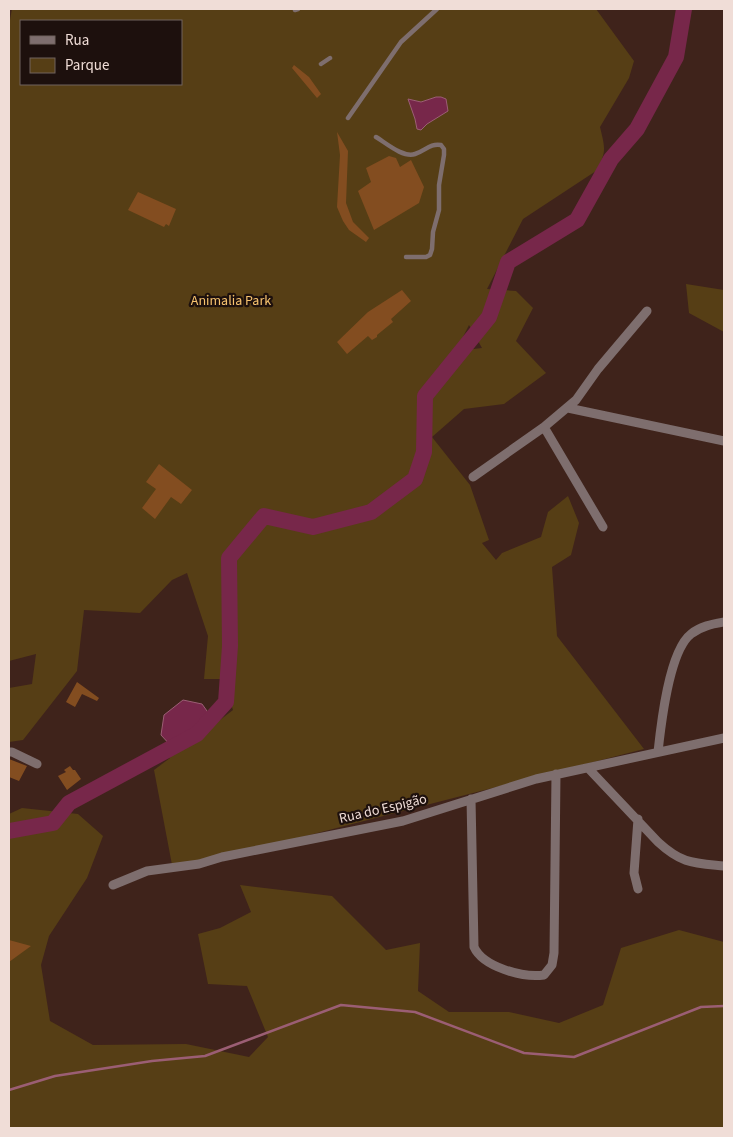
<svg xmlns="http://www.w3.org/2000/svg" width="733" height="1137" viewBox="0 0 733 1137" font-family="'Source Sans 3',sans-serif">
<rect width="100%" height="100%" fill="#3f231b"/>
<path fill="#563e15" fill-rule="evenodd" d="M12 9H596L634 61 629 78 600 127C605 148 607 152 596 171L523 219 487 289 516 291 533 308 516 341 546 373 504 404 464 409 432 437 470 485 489 540 482 543 496 560 502 553 541 537 548 512 568 496 579 523 571 555 552 567 557 636 644 749 173 870 154 770 170 758 172 749 190 743 233 710 223 679H204L208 636 187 573 172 580 140 613 84 610 77 671 23 740 9 742V688L32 684 36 654 9 661V25ZM21 21H181V84H21ZM469 325 482 348 456 351Z
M686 284 724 290V332L689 313Z
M22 808 78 814 103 836 87 878 49 936 41 965 50 1021 93 1045 186 1044 249 1057 268 1037 247 986 208 984 198 934 220 928 251 912 240 885 332 896 386 950 420 943 418 991 449 1012H509L559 1023 603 1005 621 948 679 930 724 942V1128H9V814Z"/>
<path fill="#77274a" stroke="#9b5e74" d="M436 97H441L446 99 448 111 427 124 421 130 417 129 415 119 408 99 421 102Z
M183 700 202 704 212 718 197 734 172 747 161 735 164 715Z"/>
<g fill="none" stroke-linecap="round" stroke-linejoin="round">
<path stroke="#9b5e74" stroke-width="2.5" d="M9 1090 55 1076 152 1061 205 1056 341 1005 415 1012 524 1053 574 1057 701 1007 724 1006"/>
<path stroke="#77274a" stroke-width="16" d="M9 831 53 823 69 803 197 734 226 702 230 646 229 558 264 516 313 527 371 512 415 479 424 452 425 396 489 317 508 262 577 220 611 159 637 129 676 57 684 9"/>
</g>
<path fill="#834d20" d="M294 65 309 77 321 94 317 98 292 68Z
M337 132 348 151 346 203 353 222 369 238 366 242 349 230 343 221 337 207 340 155Z
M389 156 396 158 400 167 411 160 424 187 419 203 374 230 358 191 371 182 366 168Z
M138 192 176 209 169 226 166 224 164 227 128 210Z
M402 290 411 301 391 319 393 322 377 335V337L372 340 368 336 347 354 337 342 368 312Z
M159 464 192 490 181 504 171 497 155 519 142 508 156 489 146 482Z
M77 682 99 698 97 701 82 694 75 707 66 702Z
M9 759 27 766 19 781 9 777Z
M70 766 73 770H75L81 779 67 790 58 776 66 772 64 770Z
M9 940 31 946 9 962Z"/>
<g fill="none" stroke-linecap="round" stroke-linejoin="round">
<path stroke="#7e6e6e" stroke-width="4.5" d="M295 10 298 9
M321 64 330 58
M348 118 401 42 437 9
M376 137C386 143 403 158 415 154 425 151 430 143 441 145L444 149V155L439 185V210L433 232 432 249 430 255 426 257H406"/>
<path stroke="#7e6e6e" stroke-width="9" d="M568 408 724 441
M544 427 603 527
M473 477 544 427 576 400 598 369 647 311
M9 752H12L37 764
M658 752C661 724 669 651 691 634 701 626 713 624 724 622
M588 768 658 842C682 864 693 863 724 866
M471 799 474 947C483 967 523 978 544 975L552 965 554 953 556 774
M638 819 634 873 638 889
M113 885 147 871 199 864 222 857 403 821 536 779 724 738"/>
</g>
<g text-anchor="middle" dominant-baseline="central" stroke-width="4.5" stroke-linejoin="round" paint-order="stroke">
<g font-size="14" fill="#f7c36f" stroke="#1d100d">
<text x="231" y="301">Animalia Park</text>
</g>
<g font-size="14" fill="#f0ddd7" stroke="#1d100d">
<text transform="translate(383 809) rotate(-13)">Rua do Espigão</text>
</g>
</g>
<rect width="733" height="1137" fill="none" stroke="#f0ddd7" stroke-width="20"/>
<rect x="20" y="20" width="162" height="65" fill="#1d100d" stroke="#71625e"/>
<rect x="30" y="36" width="25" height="8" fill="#7e6e6e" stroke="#71625e"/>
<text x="65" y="45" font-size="15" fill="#f0ddd7">Rua</text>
<rect x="30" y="58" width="25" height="15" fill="#563e15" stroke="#71625e"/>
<text x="65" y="70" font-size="15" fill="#f0ddd7">Parque</text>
</svg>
